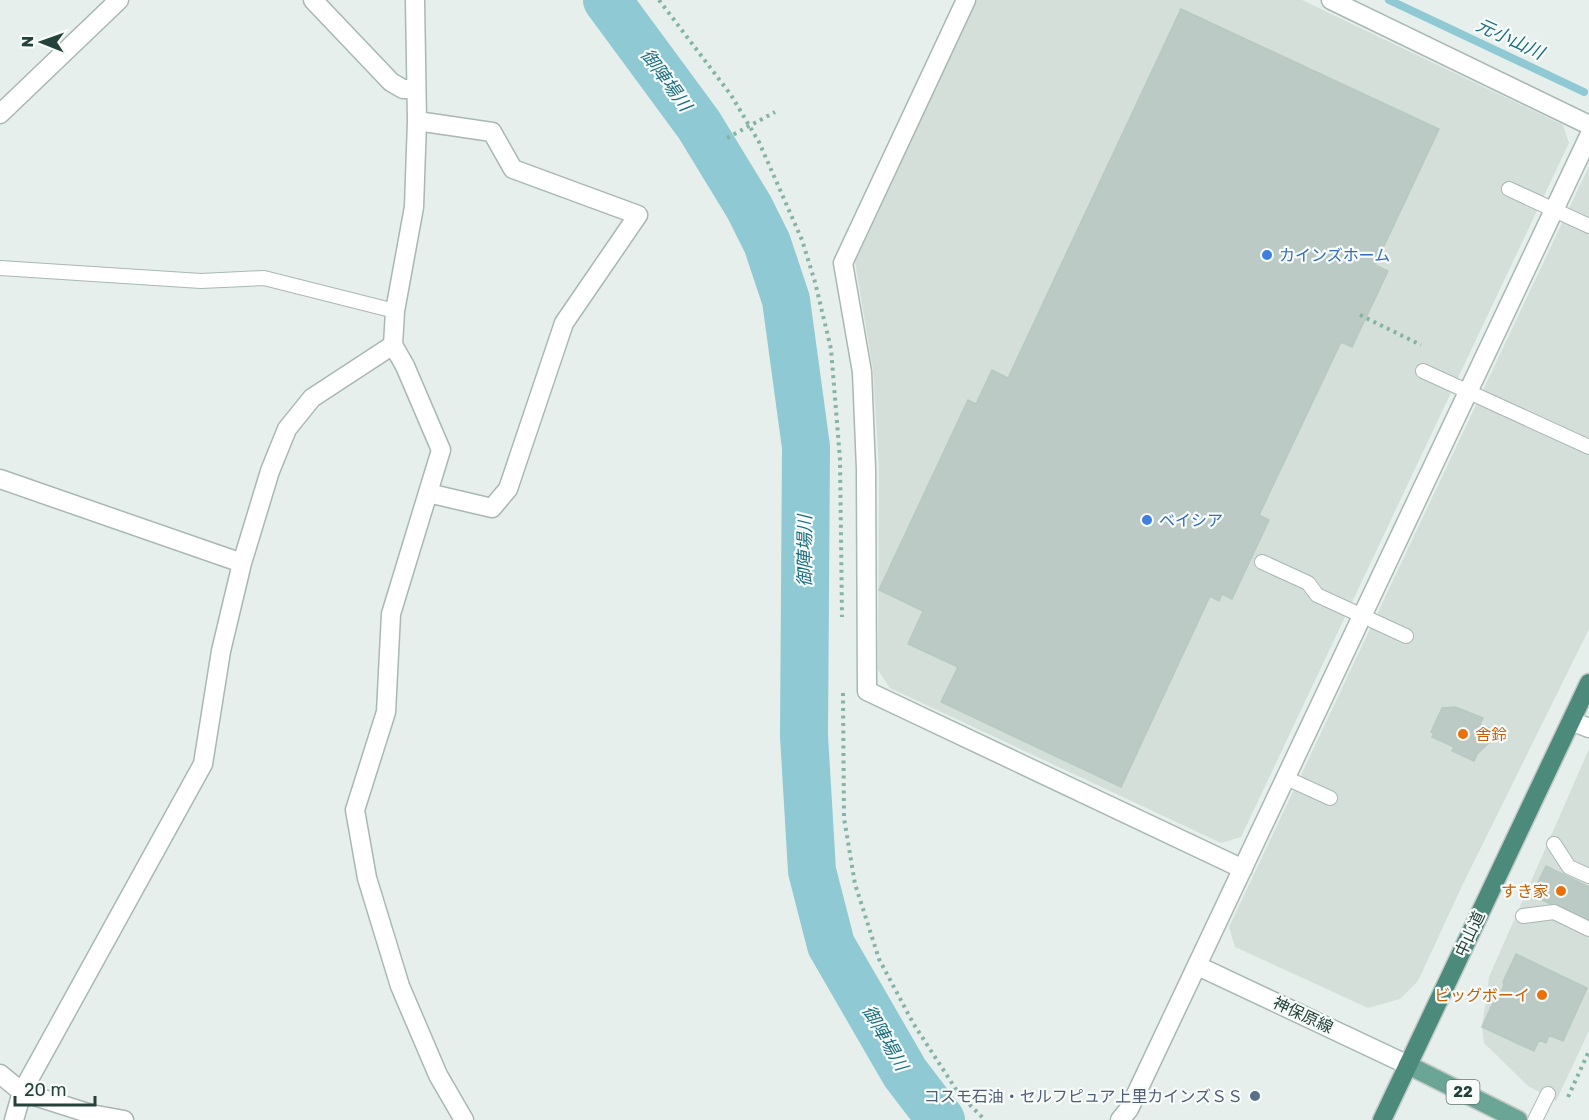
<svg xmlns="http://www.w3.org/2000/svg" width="1589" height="1120" viewBox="0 0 1589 1120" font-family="Rubik,'Noto Sans JP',sans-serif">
<rect width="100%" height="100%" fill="#e6efeb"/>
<path fill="#d4dfda" d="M977 0H1302L1563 125 1569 143 1241 837 1221 843 890 688 878 670 879 468 873 370 855 262Z
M1589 166V629L1461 888 1418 981 1400 999 1368 1008 1235 947 1229 927Z
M1589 749V1031L1556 1101 1528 1086 1484 1043 1482 1027 1489 977Z"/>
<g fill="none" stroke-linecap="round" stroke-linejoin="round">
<path stroke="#8ec9d4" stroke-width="8" d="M1389 0 1584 92"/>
<path stroke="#8ec9d4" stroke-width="48" d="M607 0 699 125 749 207 767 243 786 300 806 447 804 736 812 871 831 945 905 1073 941 1120"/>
</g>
<path fill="#bbcac4" stroke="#b8c9c2" stroke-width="1.5" d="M1181 9 1439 129 1375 265 1388 271 1352 347 1341 342 1259 515 1269 520 1232 599 1222 594 1219 601 1210 596 1121 787 941 702 958 667 908 644 923 611 879 590 968 400 976 404 992 370 1008 378Z
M1455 707 1483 718 1480 724 1489 728 1493 735 1502 739 1501 741 1494 738 1477 754 1474 761 1452 751 1454 747 1432 737 1434 733 1431 732 1442 708Z
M1546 866 1589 887V923L1532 895Z
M1516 954 1587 988 1563 1041 1549 1035 1546 1043 1539 1040 1534 1051 1482 1027 1493 1003 1496 1004 1504 985 1503 982Z"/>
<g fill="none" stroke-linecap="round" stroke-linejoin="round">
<defs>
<path id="service" d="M1509 189 1589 226
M0 268 201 281 264 278 395 311
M1423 371 1589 447
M1262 562 1308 583 1317 595 1406 636
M1286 778 1330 798
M1554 844 1569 867 1589 876
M1523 916 1554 912 1589 929
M1535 1120 1548 1094"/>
<path id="minor" d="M313 0 391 82 403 89H416
M415 0 417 121 414 207 395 311 393 345 405 366 441 450 391 614 386 712 355 810 367 878 400 986 438 1075 464 1120
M966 0 843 263 862 372 866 469 867 691 1243 869
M1331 0 1589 125
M0 114 119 0
M417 121 492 132 513 169 638 215 564 323 508 489 492 508 428 493
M0 479 242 563
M1571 721 1589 728
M22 1092 91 1114 124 1120
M14 1120 22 1092 203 764 221 651 242 563 270 471 287 429 312 398 393 345
M1120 1120 1129 1109 1589 136"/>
<path id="tertiary" d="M1198 966 1408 1065
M0 1074 22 1092"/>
<path id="primary" d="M1408 1065 1518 1120"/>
<path id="trunk" d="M1382 1120 1589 683"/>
</defs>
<use href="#service" stroke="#a8b8b2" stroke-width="16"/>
<use href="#minor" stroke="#a8b8b2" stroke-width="21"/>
<use href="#tertiary" stroke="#a8b8b2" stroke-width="21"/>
<use href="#primary" stroke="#c2cac8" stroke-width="21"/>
<use href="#trunk" stroke="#c2cac8" stroke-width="21"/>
<path stroke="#86b3a5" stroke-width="4" stroke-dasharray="3 4.5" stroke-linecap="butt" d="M659 0 731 95 759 142 802 240 815 282 831 349 840 459 842 617
M727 138 775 112
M1360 315 1421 345
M843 693 844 818 855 884 879 959 913 1023 959 1094 985 1120
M1568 1097 1589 1051"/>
<use href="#service" stroke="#fff" stroke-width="14"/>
<use href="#minor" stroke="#fff" stroke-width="18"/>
<use href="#tertiary" stroke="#fff" stroke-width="18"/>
<use href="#primary" stroke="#6aa596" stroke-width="18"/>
<use href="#trunk" stroke="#4c8a7c" stroke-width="18"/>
</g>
<g fill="#3f7fe0" stroke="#f7fbf9" stroke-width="2">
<circle cx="1267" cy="255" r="6"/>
<circle cx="1147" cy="520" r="6"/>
</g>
<g fill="#e8710a" stroke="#f7fbf9" stroke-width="2">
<circle cx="1463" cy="734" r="6"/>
<circle cx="1561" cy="891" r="6"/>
<circle cx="1542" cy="995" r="6"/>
</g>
<circle fill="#5c6f8a" stroke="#f7fbf9" stroke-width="2" cx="1255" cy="1096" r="6"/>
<g text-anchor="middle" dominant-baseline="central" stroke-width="4.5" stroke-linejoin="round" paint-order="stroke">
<rect fill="#f7fbf9" stroke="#637a73" stroke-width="1.5" x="1446.5" y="1080" width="33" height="24" rx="4.5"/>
<g font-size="15" font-weight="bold" fill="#24423a">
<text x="1463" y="1092">22</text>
</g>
<g font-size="16" fill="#366cbe" stroke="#f7fbf9" text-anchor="start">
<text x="1279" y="255">カインズホーム</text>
<text x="1159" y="520">ベイシア</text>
</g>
<g font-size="16" fill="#c56008" stroke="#f7fbf9" text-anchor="end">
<text x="1475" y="734" text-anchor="start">舎鈴</text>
<text x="1549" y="891">すき家</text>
<text x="1530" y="995">ビッグボーイ</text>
</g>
<g font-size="16" fill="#24423a" stroke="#f7fbf9">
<text transform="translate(1470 934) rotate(-65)">中山道</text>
<text transform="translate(1303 1015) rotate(25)">神保原線</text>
</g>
<g font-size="16" fill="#4e5e75" stroke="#f7fbf9" text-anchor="end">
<text x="1243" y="1096">コスモ石油・セルフピュア上里カインズＳＳ</text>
</g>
<g font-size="18" font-style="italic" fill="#1c6f80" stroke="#f7fbf9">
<text transform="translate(1510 39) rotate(25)">元小山川</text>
<text transform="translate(666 80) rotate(54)">御陣場川</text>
<text transform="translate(805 551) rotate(-90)">御陣場川</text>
<text transform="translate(885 1038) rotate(60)">御陣場川</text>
</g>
</g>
<g transform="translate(42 42) rotate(271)" stroke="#f7fbf9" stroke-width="4.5" paint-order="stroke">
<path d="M0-4.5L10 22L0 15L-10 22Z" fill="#24423a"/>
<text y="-9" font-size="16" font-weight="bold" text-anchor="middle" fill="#24423a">N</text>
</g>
<path d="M15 1096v9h80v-9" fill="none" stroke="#24423a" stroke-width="3"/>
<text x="24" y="1096" font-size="18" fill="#24423a" stroke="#f7fbf9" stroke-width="4.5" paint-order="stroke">20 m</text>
</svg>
